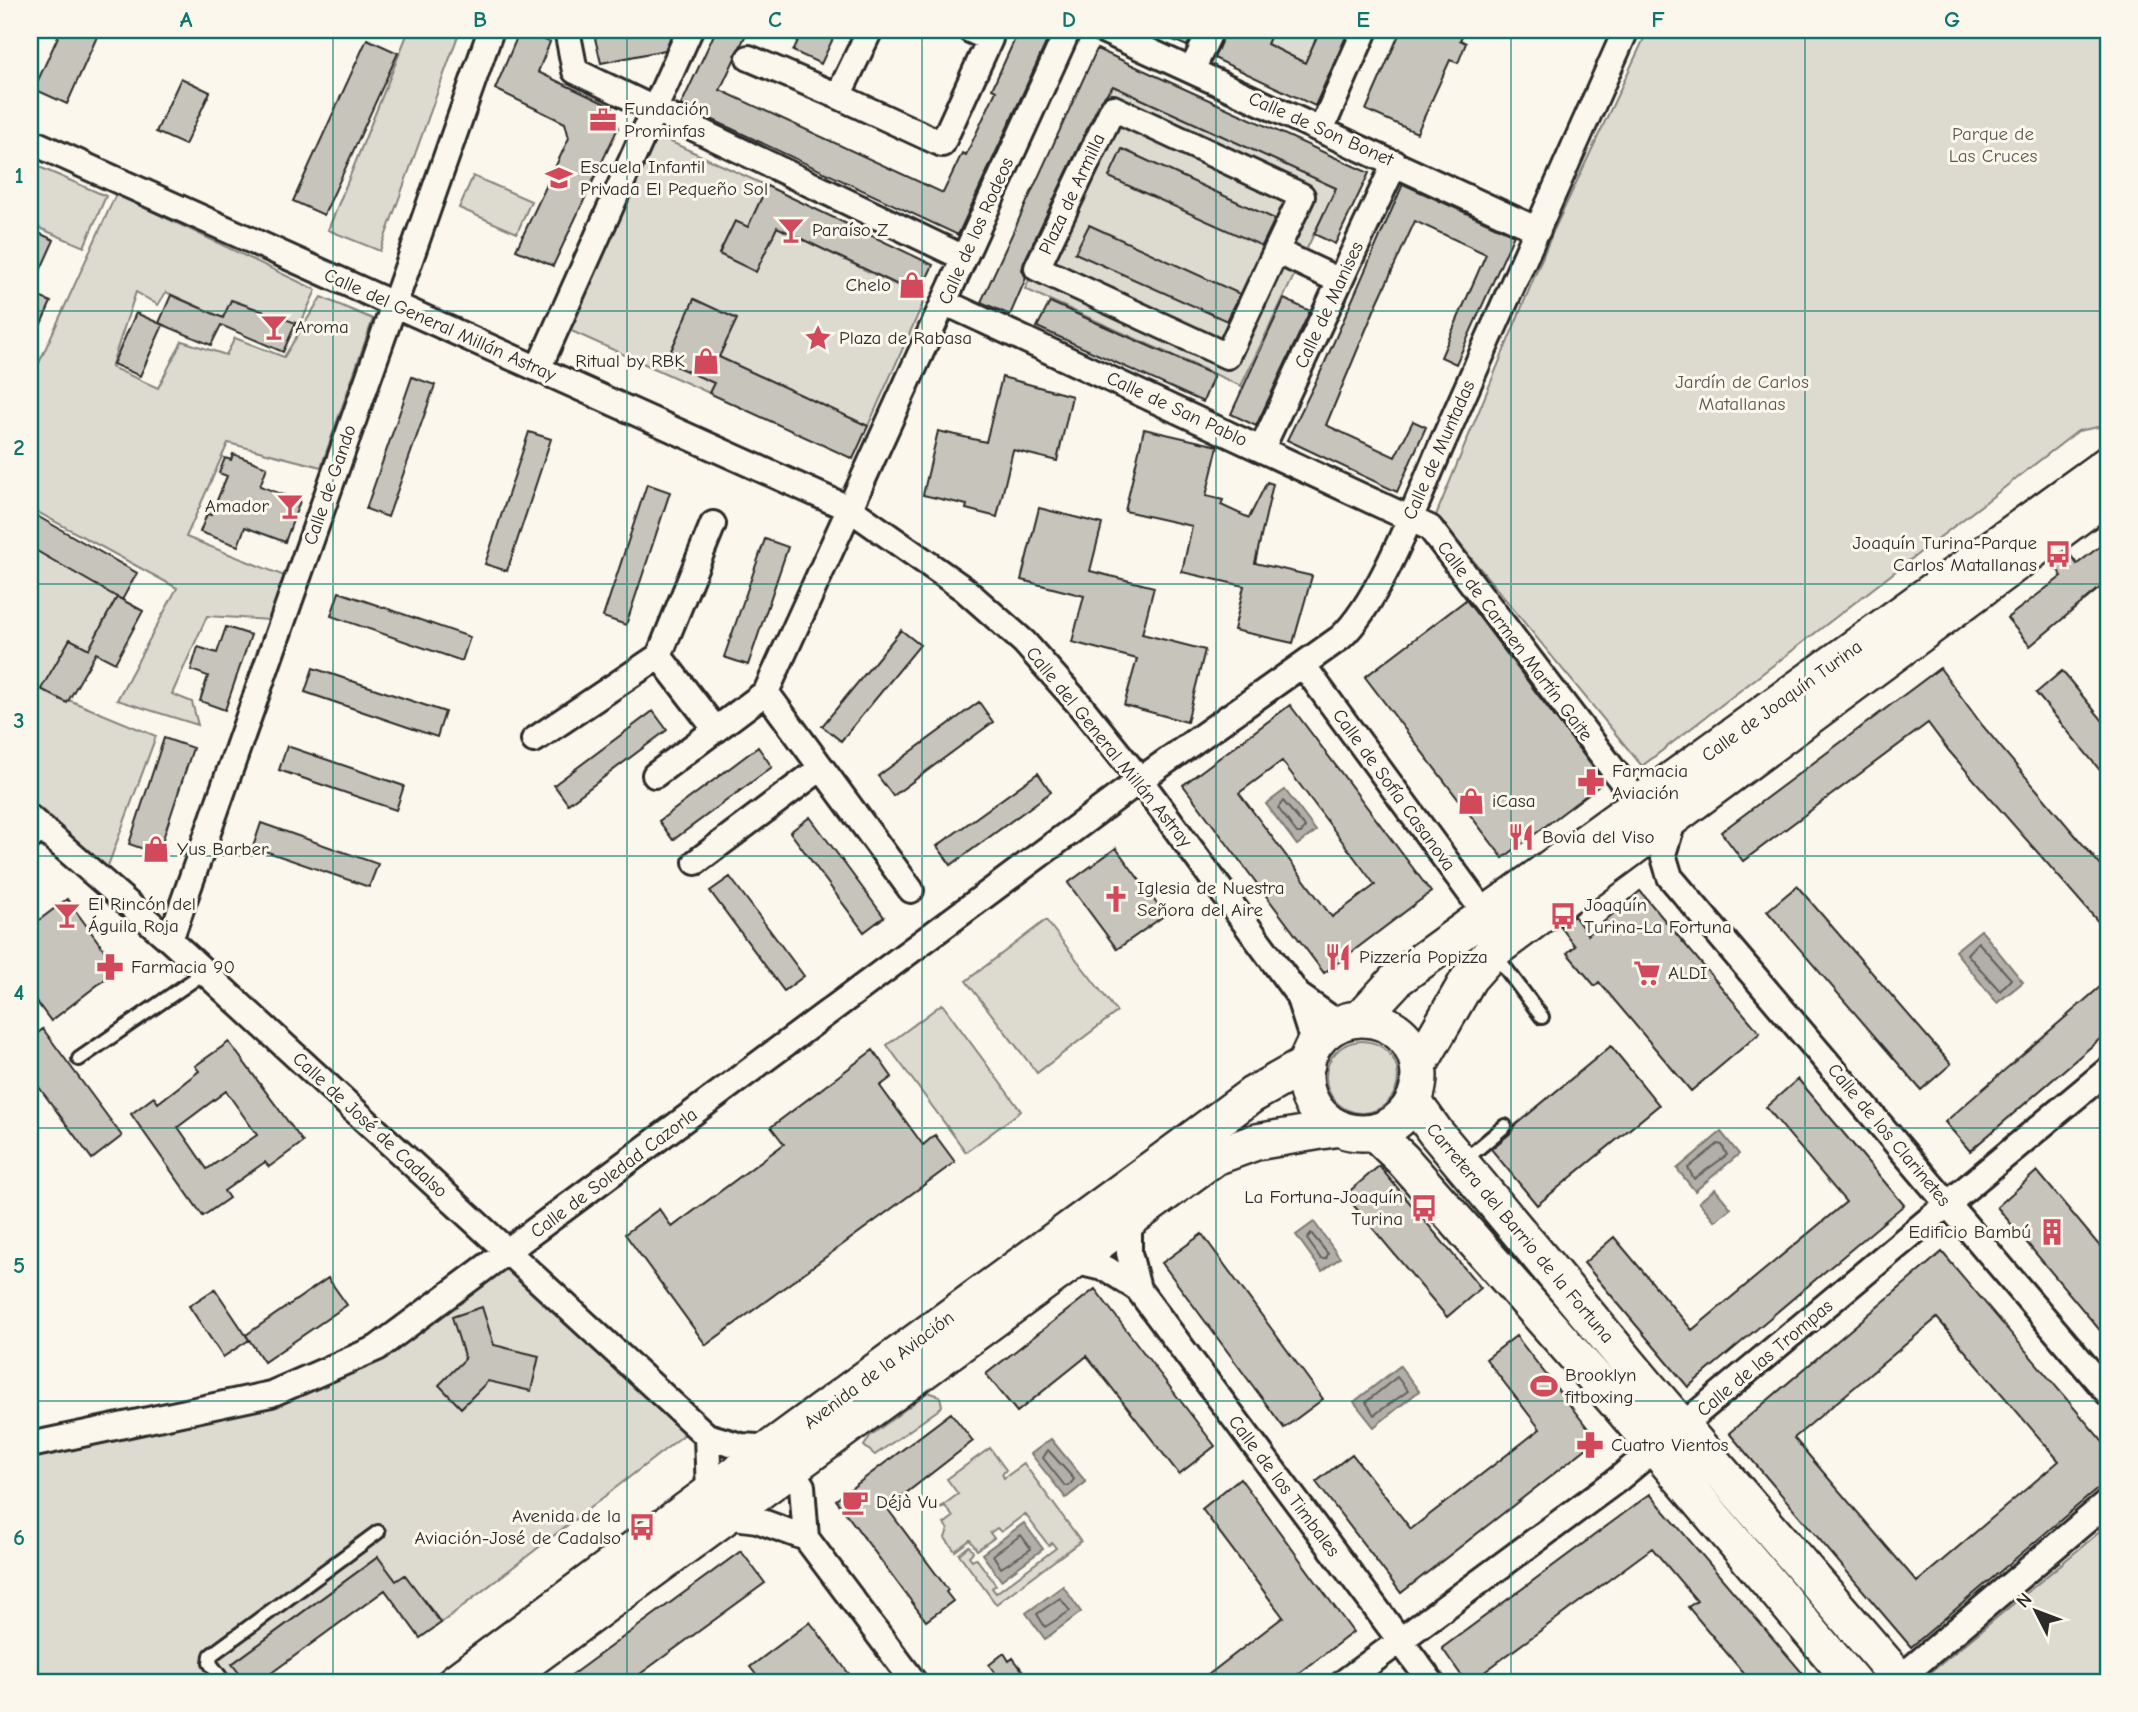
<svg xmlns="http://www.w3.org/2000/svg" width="2138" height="1712" viewBox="0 0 2138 1712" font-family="'Comic Neue',sans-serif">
<rect width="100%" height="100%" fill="#fbf7ec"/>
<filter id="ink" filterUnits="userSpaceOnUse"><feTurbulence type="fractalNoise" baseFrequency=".0143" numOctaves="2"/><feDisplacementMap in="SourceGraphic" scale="14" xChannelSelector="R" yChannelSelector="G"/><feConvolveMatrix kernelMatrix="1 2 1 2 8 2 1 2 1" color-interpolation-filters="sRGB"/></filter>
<g filter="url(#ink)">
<path fill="#dddad0" stroke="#84827e" stroke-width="2" d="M409 30H460L380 251 328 230Z
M1273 30H1320L1305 63 1267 44Z
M1648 30H2108V425L2078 431 1642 766 1436 515 1552 234Z
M1113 86 1336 188 1241 386 1025 289Z
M645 130 767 186 748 227 735 221 719 254 756 271 777 227 925 299 868 426 719 357 694 300 666 361 714 383 709 393 558 325Z
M30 163 106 196 84 247 30 224Z
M473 176 531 201 517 233 459 208Z
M116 194 316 290 300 325 232 300 223 318 166 292 158 305 136 292 111 367 158 388 182 341 226 355 235 338 284 357 321 297 373 319 321 467 228 443 186 537 287 577 270 620 207 616 172 694 192 702 198 725 117 700 177 588 30 508V359L39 363Z
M30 547 117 597 89 649 70 639 42 689 156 736 105 874 30 816Z
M1046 920 1117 1012 1037 1073 966 981Z
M942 1004 1021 1111 966 1152 887 1045Z
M1326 1077a36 36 0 1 1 72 0a36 36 0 1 1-72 0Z
M508 1252 689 1431 441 1623 405 1575 396 1581 378 1557 233 1663 246 1682H30V1453L273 1401Z
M928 1392 940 1396 942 1406 938 1410 875 1455 864 1446 870 1436Z
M990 1448 1006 1470 1002 1474 1004 1478 1024 1464 1081 1541 996 1604 959 1554 969 1546 973 1552 969 1556 972 1560 976 1558 996 1585 992 1588 996 1593 1056 1548 1052 1543 1049 1546 1025 1514 1001 1532 997 1528 990 1533 994 1538 977 1550 970 1540 955 1551 945 1538 948 1529 944 1524 953 1517 945 1506 938 1509 958 1494 947 1479Z
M2108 1525V1682H1939L1930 1673Z"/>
<path fill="#b1afa7" stroke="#7b7a75" stroke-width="2" d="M1285 790 1316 831 1297 845 1266 804Z
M1981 930 2023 982 1997 1003 1955 951Z
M1721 1132 1739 1154 1695 1191 1677 1169Z
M1715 1189 1731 1208 1715 1221 1699 1202Z
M1314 1222 1340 1258 1322 1271 1296 1235Z
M1400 1366 1419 1391 1374 1427 1354 1402Z
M1051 1439 1086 1482 1066 1498 1031 1454Z
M1024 1523 1043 1549 1001 1580 982 1554Z
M1063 1586 1081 1612 1045 1639 1026 1613Z"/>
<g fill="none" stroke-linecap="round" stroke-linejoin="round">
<path stroke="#61605d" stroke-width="2" d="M1283 801 1305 827 1301 833H1297L1278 808Z
M1978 942 2011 979 2000 991 1967 954Z
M1718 1144 1722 1145 1727 1155 1694 1179 1688 1168Z
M1311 1233 1328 1254 1326 1259H1321L1307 1239Z
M1397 1377 1408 1391 1374 1415 1366 1402Z
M1048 1450 1074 1479 1069 1486H1065L1043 1458Z
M1021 1535 1031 1549 1001 1568 993 1555Z
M1060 1598 1070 1611 1045 1627 1037 1614Z"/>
</g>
<path fill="#c7c4bc" stroke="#2b2b2b" stroke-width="2" fill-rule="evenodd" d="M61 30H100L67 104 34 89Z
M520 30 550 42 538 72 612 107 618 128 553 266 516 250 569 138 565 123 495 89Z
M593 30H670L671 36 665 50 601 63Z
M716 30H748L720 90 943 193 962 153 966 155 996 91 992 89 1019 30H1052L958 235 681 105Z
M803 30H837L821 64 793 51Z
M1150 30H1195L1187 46Z
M1226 30H1273L1267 44 1305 63 1320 30H1349L1315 106 1214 58Z
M1401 30H1465L1460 40 1466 43 1458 63 1450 60 1417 133 1366 110Z
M367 39 398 53 324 215 293 201Z
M1097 49 1369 173 1335 244 1314 234 1336 188 1113 86 1100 102 1024 262 1022 270 1026 278 1010 315 981 302Z
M181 78 210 92 185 145 156 132Z
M1122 149 1275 219 1262 246 1109 177Z
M1403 184 1514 235 1456 364 1441 357 1486 254 1415 221 1375 308 1326 425 1395 457 1413 421 1426 427 1397 492 1287 440 1322 369Z
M767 186 933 265 919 295 777 227 756 272 719 254 735 221 748 227Z
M1089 225 1240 294 1227 321 1075 253Z
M30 229 54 240 30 293 51 302 30 348Z
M171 295 223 318 231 300 296 323 283 352 221 325 211 345 159 323Z
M694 299 737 319 719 357 868 426 853 459 709 393 714 383 666 362Z
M1284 299 1310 311 1256 426 1231 414Z
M1050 302 1214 375 1203 402 1037 327Z
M136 313 163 325 140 376 113 364Z
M412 377 435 385 388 517 366 509Z
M1002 377 1072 396 1057 461 1013 450 997 517 966 509 967 505 923 495 938 431 986 442Z
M1144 429 1218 446 1206 496 1223 500 1221 505 1249 518 1267 482 1273 484 1255 563 1312 576 1293 643 1234 630 1244 586 1182 572 1192 526 1125 511Z
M529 432 551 439 507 571 485 564Z
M233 454 267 467 260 486 300 501 285 542 245 527 238 546 200 532 207 514 211 515 227 476 219 473 225 458 231 460Z
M647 484 670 492 626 625 603 617Z
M1039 508 1102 524 1090 571 1154 587 1142 634 1205 650 1187 722 1124 705 1137 659 1072 642 1084 596 1021 580Z
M30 512 137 573 122 600 30 547Z
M765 539 788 547 748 665 724 657Z
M2108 540V581L2030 646 2007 618 2062 576 2052 562 2067 550 2077 564Z
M339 592 470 637 462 661 331 616Z
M117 597 143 611 115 663 96 653 67 703 41 689 70 639 89 649Z
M1466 600 1604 782 1503 858 1365 677Z
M226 627 251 635 225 710 200 701 208 676 191 670 198 647 217 653Z
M901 630 920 645 841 741 822 726Z
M313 668 445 712 437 737 305 692Z
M1940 668 1982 725 2108 874V933L1949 751 1928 723 1743 861 1721 832Z
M2062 671 2108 727V780L2036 693Z
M979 702 993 722 893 796 878 776Z
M1290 705 1431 892 1324 973 1183 785ZM1282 761 1375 885 1332 917 1239 793Z
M653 711 667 730 568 804 554 785Z
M164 738 193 748 158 854 129 844Z
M287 746 404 786 396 810 279 770Z
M758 747 772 767 673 840 659 821Z
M1038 773 1051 792 951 865 937 846Z
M810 817 884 917 864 932 790 832Z
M261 823 378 864 369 887 253 847Z
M1116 848 1165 915 1117 949 1068 883Z
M730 877 804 976 784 991 710 891Z
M1797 886 1951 1064 1921 1090 1767 911Z
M1640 891 1760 1033 1691 1091 1599 982 1595 986 1567 953 1575 946 1560 926 1574 916 1588 935Z
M67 899 118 969 51 1021 30 993V927Z
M2108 980V1032L1970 1151 1945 1122Z
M43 1029 122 1136 92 1159 30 1075V1039Z
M229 1042 303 1142 269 1167 265 1162 224 1191 229 1198 203 1216 131 1114 154 1097 158 1103 199 1071 195 1066ZM226 1091 257 1135 207 1169 178 1127Z
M1611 1046 1659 1105 1537 1205 1491 1149 1511 1133 1514 1126Z
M873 1050 892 1077 880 1086 923 1145 935 1135 955 1162 706 1345 625 1234 659 1209 672 1227 784 1144 771 1127Z
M1798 1079 1904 1205 1688 1387 1584 1263 1614 1237 1692 1330 1846 1202 1766 1107Z
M1379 1166 1481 1288 1447 1317 1345 1195Z
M2037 1171 2108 1256V1340L1997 1207Z
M1202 1234 1323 1399 1284 1428 1162 1263Z
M1942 1252 2108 1448V1480L1911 1647 1729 1433ZM1937 1318 2059 1461 1917 1582 1794 1438Z
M328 1278 347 1305 264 1362 246 1335Z
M215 1289 249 1340 223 1357 189 1306Z
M1095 1289 1215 1446 1179 1474 1087 1356 1017 1412 986 1374Z
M482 1307 494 1345 539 1356 531 1391 488 1381 461 1408 439 1385 465 1359 452 1317Z
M1516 1336 1597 1440 1401 1593 1316 1482 1352 1454 1411 1529 1540 1429 1486 1359Z
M951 1413 973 1441 887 1508 948 1590 946 1592 953 1601 926 1621 836 1500Z
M1240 1478 1353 1632 1288 1682H1199L1283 1617 1202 1509Z
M1650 1494 1810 1682H1751L1688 1607 1697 1601 1652 1548 1471 1682H1466L1442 1648Z
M741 1551 765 1583 629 1682H562Z
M378 1557 396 1581 405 1575 441 1623 420 1638 385 1590 259 1682H246L232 1664Z
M810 1622 855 1682H762L750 1667Z
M1004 1653 1009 1661 1013 1658 1031 1682H1002L989 1665Z"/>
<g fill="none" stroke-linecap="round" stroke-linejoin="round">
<defs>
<path id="lane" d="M30 845 46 832
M1494 953 1542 1017
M79 1059 205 972
M1462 1162 1505 1126
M224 1682 210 1663 211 1655 378 1532"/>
<path id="street" d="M567 30 575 71 964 258
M870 30 838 96 942 144 990 39 970 30
M1103 30 1538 230
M749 58 838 96
M1192 70 1211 30
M1321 130 1365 30
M30 141 850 509 964 589 1024 642 1079 704 1140 780 1298 995 1314 1045
M1276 251 1227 356 1037 268 1113 108 1302 196 1276 251 1340 281
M944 302 1430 528 1640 805
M538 369 690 30
M1262 448 1395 163
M659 656 713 524
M1303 665 1486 915
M766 692 911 890
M534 740 659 656 716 730
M655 775 766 692 1068 30
M1675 816 1663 854 1670 877 2108 1393
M30 818 170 940 707 1436 741 1446 775 1448 802 1486 806 1538
M696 862 821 768
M170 940 491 30
M1298 995 1339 1024
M1073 1261 1107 1269 1138 1289 1129 1253V1220
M1138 1289 1431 1682
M707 1436 709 1493 727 1516 757 1520 806 1538
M30 1445 271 1394 377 1348 1140 780 1340 638C1382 600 1420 492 1445 437 1505 301 1566 166 1626 30
M806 1538 914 1682
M1899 1679 2108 1502
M1344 1682 1617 1480 2108 1070"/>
<path id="secondary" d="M1360 1019 1398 978 2108 464
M1305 1076a57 57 0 1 1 114 0a57 57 0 1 1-114 0Z
M1418 1067 1469 978 1493 951 2108 495
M1413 1101 1436 1133 1649 1388 1902 1682
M1374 1132 1403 1160 1623 1410 1853 1682
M455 1682C719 1484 987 1291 1252 1095L1307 1064
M500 1682 1215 1157 1256 1142 1339 1128"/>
</defs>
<use href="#lane" stroke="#2b2b2b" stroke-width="18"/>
<use href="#street" stroke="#2b2b2b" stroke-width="30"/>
<use href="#secondary" stroke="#2b2b2b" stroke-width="40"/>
<use href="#lane" stroke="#fbf7ec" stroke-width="12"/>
<use href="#street" stroke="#fbf7ec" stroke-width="24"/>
<use href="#secondary" stroke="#fbf7ec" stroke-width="35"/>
</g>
</g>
<path fill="none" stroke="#0f766e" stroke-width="2" stroke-opacity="0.55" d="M333 30V1682M627 30V1682M922 30V1682M1216 30V1682M1511 30V1682M1805 30V1682M30 311H2108M30 584H2108M30 856H2108M30 1128H2108M30 1401H2108"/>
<defs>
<symbol id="office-bare" viewBox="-9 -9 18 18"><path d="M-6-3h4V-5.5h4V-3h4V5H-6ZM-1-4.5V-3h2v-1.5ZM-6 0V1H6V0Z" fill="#d1495b" stroke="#fbf7ec" stroke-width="2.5" paint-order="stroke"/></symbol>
<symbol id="school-bare" viewBox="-9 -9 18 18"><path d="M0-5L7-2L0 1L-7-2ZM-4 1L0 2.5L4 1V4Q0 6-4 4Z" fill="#d1495b" stroke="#fbf7ec" stroke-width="2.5" paint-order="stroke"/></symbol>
<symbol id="bar-bare" viewBox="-9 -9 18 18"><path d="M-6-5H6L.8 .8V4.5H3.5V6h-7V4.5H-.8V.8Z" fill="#d1495b" stroke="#fbf7ec" stroke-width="2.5" paint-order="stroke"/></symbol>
<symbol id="shop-bare" viewBox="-9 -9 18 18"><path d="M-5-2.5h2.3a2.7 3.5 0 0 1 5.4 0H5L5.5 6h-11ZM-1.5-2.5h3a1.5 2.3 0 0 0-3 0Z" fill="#d1495b" stroke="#fbf7ec" stroke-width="2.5" paint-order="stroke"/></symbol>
<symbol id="sight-bare" viewBox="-9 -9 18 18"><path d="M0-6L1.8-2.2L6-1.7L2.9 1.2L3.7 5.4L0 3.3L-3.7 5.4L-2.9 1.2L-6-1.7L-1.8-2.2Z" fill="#d1495b" stroke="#fbf7ec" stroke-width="2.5" paint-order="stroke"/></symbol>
<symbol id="bus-bare" viewBox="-9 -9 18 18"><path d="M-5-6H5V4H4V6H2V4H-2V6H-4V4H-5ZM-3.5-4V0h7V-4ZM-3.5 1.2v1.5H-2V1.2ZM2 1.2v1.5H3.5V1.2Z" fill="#d1495b" stroke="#fbf7ec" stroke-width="2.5" paint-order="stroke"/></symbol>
<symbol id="pharmacy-bare" viewBox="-9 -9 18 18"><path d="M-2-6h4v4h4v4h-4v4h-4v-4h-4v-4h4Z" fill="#d1495b" stroke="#fbf7ec" stroke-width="2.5" paint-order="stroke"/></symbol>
<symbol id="restaurant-bare" viewBox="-9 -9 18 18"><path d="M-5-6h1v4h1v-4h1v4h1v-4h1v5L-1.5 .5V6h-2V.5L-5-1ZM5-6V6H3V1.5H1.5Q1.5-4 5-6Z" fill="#d1495b" stroke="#fbf7ec" stroke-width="2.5" paint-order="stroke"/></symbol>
<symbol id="church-bare" viewBox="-9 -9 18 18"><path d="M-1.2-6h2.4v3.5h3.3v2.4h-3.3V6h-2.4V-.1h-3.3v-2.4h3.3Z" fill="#d1495b" stroke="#fbf7ec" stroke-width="2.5" paint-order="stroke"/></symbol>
<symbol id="supermarket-bare" viewBox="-9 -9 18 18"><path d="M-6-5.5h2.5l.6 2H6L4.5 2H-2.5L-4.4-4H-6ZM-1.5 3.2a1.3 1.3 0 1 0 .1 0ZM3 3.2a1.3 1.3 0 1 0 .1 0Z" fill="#d1495b" stroke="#fbf7ec" stroke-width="2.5" paint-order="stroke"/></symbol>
<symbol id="building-bare" viewBox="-9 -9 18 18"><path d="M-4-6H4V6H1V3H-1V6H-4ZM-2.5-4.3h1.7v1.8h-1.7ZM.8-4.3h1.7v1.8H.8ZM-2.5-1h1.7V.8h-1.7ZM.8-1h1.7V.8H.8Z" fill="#d1495b" stroke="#fbf7ec" stroke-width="2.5" paint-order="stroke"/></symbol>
<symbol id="stadium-bare" viewBox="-9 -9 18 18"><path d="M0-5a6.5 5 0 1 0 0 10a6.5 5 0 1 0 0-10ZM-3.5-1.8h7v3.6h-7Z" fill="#d1495b" stroke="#fbf7ec" stroke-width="2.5" paint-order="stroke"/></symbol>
<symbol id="cafe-bare" viewBox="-9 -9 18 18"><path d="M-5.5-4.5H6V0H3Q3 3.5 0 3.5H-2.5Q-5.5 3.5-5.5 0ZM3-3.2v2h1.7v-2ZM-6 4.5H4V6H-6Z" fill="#d1495b" stroke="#fbf7ec" stroke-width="2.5" paint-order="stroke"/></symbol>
</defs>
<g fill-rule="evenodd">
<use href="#office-bare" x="584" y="101" width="38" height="38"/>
<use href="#school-bare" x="540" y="159" width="38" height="38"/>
<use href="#bar-bare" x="772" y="211" width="38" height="38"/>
<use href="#shop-bare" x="893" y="266" width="38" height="38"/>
<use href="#bar-bare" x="255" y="308" width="38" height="38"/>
<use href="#sight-bare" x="799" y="319" width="38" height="38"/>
<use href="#shop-bare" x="687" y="342" width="38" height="38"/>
<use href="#bar-bare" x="271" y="487" width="38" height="38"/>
<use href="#bus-bare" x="2039" y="535" width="38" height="38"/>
<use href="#pharmacy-bare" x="1572" y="763" width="38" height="38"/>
<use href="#shop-bare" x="1452" y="782" width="38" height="38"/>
<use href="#restaurant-bare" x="1502" y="818" width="38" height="38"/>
<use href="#shop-bare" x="137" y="830" width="38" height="38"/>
<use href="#church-bare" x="1097" y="880" width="38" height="38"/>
<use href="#bar-bare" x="48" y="896" width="38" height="38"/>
<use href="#bus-bare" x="1544" y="897" width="38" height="38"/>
<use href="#restaurant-bare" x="1319" y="938" width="38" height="38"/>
<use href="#pharmacy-bare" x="91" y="948" width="38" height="38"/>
<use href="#supermarket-bare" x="1628" y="954" width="38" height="38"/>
<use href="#bus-bare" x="1405" y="1189" width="38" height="38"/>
<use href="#building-bare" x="2033" y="1213" width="38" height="38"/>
<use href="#stadium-bare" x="1525" y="1367" width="38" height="38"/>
<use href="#pharmacy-bare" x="1571" y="1426" width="38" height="38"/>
<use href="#cafe-bare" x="836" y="1483" width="38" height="38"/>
<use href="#bus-bare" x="623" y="1508" width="38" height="38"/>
</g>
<g text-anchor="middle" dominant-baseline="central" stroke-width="6" stroke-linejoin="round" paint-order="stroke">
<g font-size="19" fill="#2b2b2b" stroke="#fbf7ec" text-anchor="start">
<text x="624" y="109">Fundación<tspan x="624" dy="22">Prominfas</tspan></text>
<text x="580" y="167">Escuela Infantil<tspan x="580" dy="22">Privada El Pequeño Sol</tspan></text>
<text x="812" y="230">Paraíso Z</text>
<text x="891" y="285" text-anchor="end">Chelo</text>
<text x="295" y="327">Aroma</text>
<text x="839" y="338">Plaza de Rabasa</text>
<text x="685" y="361" text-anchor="end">Ritual by RBK</text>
<text x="269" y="506" text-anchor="end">Amador</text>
<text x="2037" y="543" text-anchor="end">Joaquín Turina-Parque<tspan x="2037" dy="22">Carlos Matallanas</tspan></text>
<text x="1612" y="771">Farmacia<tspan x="1612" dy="22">Aviación</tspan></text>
<text x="1492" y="801">iCasa</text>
<text x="1542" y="837">Bovia del Viso</text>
<text x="177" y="849">Yus Barber</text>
<text x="1137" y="888">Iglesia de Nuestra<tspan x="1137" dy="22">Señora del Aire</tspan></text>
<text x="88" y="904">El Rincón del<tspan x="88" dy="22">Águila Roja</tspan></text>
<text x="1584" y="905">Joaquín<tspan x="1584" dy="22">Turina-La Fortuna</tspan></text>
<text x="1359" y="957">Pizzería Popizza</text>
<text x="131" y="967">Farmacia 90</text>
<text x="1668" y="973">ALDI</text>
<text x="1403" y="1197" text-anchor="end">La Fortuna-Joaquín<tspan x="1403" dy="22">Turina</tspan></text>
<text x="2031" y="1232" text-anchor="end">Edificio Bambú</text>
<text x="1565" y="1375">Brooklyn<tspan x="1565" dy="22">fitboxing</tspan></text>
<text x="1611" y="1445">Cuatro Vientos</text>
<text x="876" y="1502">Déjà Vu</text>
<text x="621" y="1516" text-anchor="end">Avenida de la<tspan x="621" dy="22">Aviación-José de Cadalso</tspan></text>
</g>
<g font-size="19" fill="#2b2b2b" stroke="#fbf7ec">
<text transform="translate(1321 129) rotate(24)">Calle de Son Bonet</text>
<text transform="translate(1072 194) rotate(-65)">Plaza de Armilla</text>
<text transform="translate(976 231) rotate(-66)">Calle de los Rodeos</text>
<text transform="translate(1329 305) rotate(-65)">Calle de Manises</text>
<text transform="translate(440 325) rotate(24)">Calle del General Millán Astray</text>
<text transform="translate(1177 409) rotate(25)">Calle de San Pablo</text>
<text transform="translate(1439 450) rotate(-66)">Calle de Muntadas</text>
<text transform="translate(330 485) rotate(-71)">Calle de Gando</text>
<text transform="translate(1515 641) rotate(53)">Calle de Carmen Martín Gaite</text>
<text transform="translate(1782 701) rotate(-36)">Calle de Joaquín Turina</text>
<text transform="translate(1109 747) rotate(51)">Calle del General Millán Astray</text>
<text transform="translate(1394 790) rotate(54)">Calle de Sofía Casanova</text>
<text transform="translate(370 1125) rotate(43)">Calle de José de Cadalso</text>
<text transform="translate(1889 1135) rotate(50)">Calle de los Clarinetes</text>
<text transform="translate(614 1173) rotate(-37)">Calle de Soledad Cazorla</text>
<text transform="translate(1520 1233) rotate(50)">Carretera del Barrio de la Fortuna</text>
<text transform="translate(1765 1358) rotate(-40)">Calle de las Trompas</text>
<text transform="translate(879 1370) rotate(-37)">Avenida de la Aviación</text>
<text transform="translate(1284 1486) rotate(53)">Calle de los Timbales</text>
</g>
<g font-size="19" fill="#585754" stroke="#fbf7ec">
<text x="1993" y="134">Parque de<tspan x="1993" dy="22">Las Cruces</tspan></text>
<text x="1742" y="382">Jardín de Carlos<tspan x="1742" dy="22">Matallanas</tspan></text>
</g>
</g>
<rect width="2138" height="1712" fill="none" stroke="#fbf7ec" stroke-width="77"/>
<g transform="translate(2036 1611) rotate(312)" stroke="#fbf7ec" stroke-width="5" paint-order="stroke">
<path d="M0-5L12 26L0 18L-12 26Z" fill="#2b2b2b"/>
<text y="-10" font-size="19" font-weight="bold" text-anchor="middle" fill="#2b2b2b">N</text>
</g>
<rect x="38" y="38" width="2062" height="1636" fill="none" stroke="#0f766e" stroke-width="2.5"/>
<g font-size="23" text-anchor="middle" font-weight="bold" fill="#0f766e">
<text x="186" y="27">A</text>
<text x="480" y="27">B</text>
<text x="775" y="27">C</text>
<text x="1069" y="27">D</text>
<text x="1363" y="27">E</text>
<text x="1658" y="27">F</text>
<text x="1952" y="27">G</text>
<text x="19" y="183">1</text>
<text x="19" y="455">2</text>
<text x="19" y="728">3</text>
<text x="19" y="1000">4</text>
<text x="19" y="1273">5</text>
<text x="19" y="1545">6</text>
</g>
</svg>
